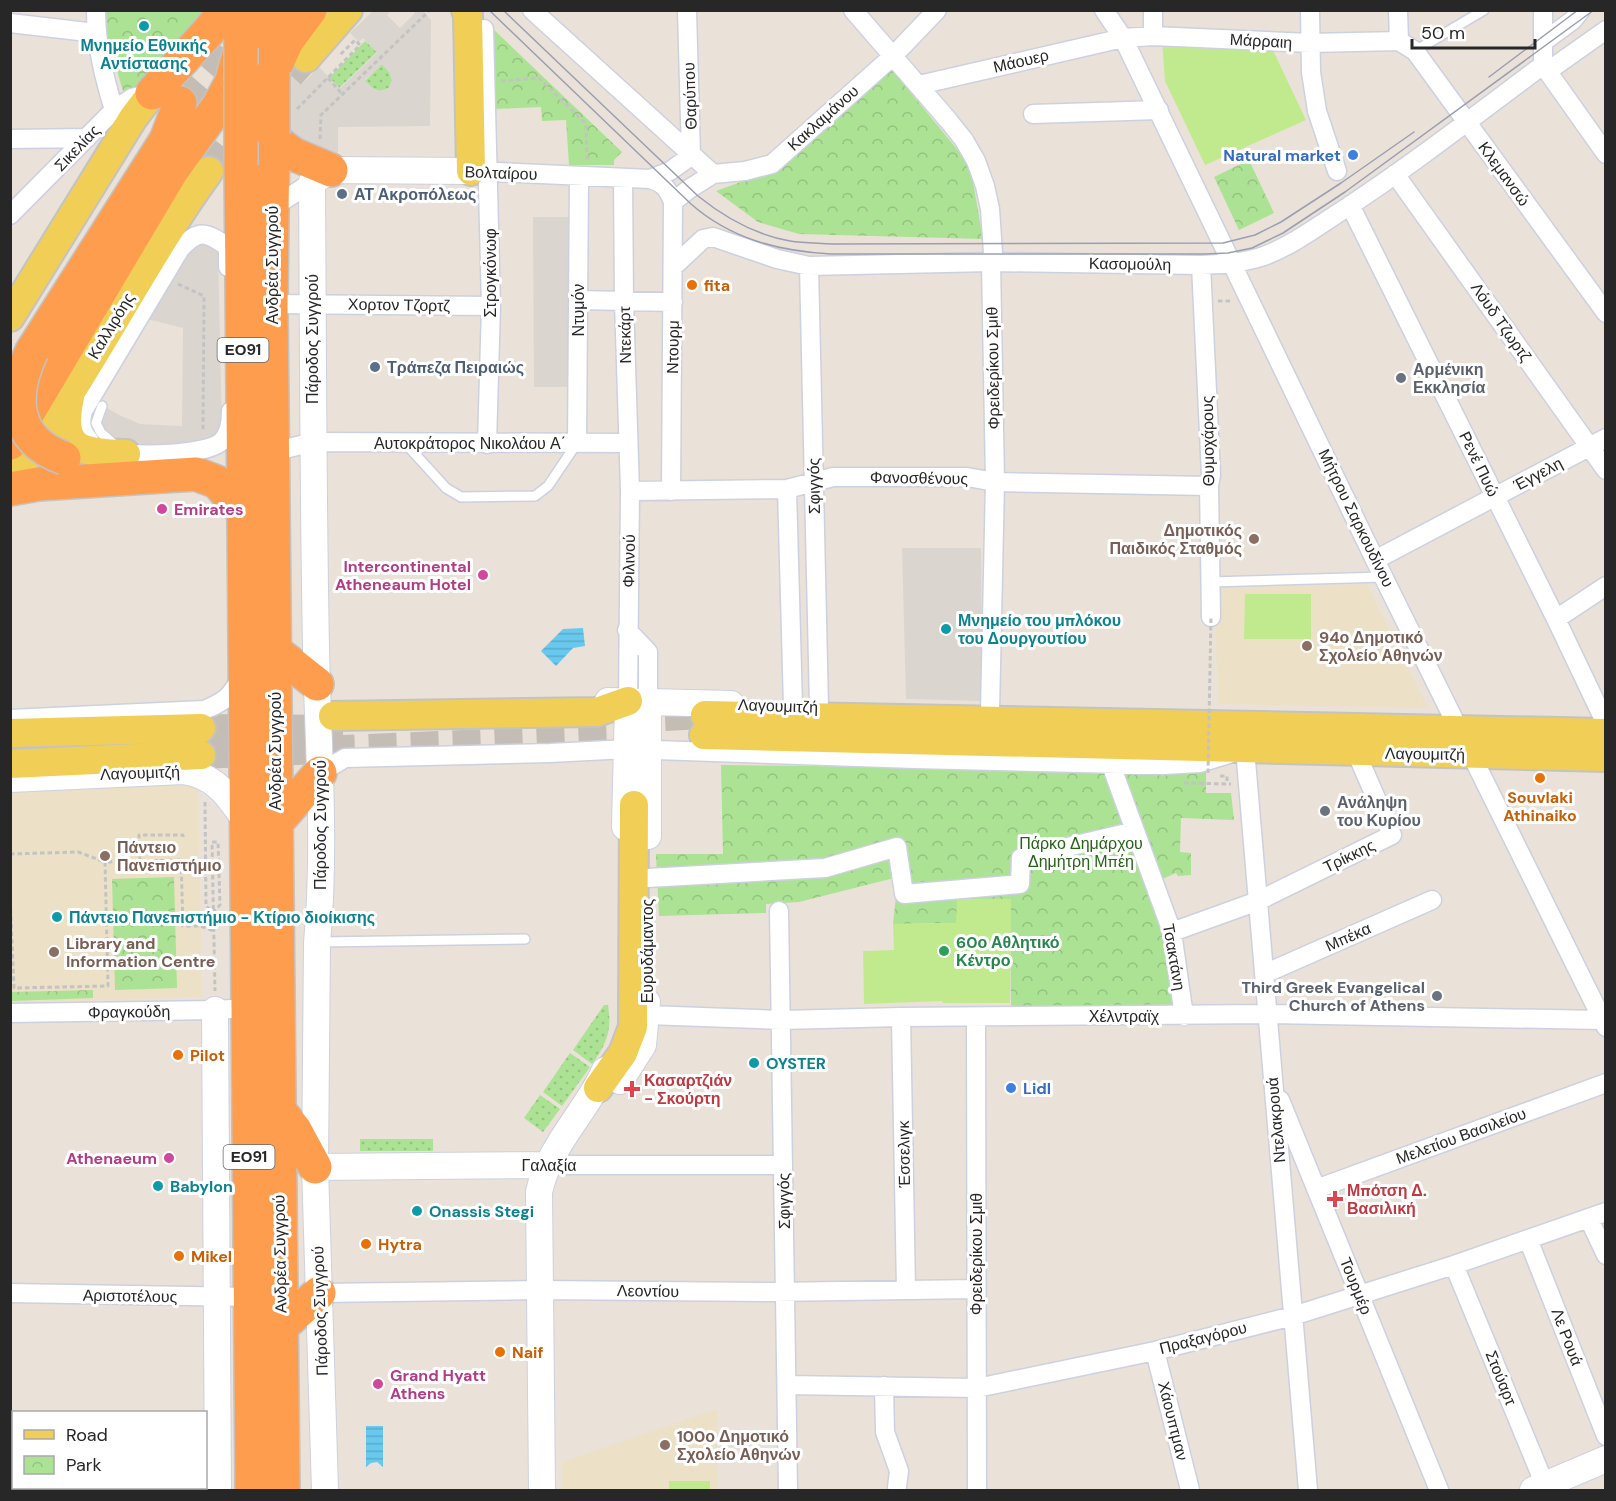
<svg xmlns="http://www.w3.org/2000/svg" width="1616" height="1501" viewBox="0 0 1616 1501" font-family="'DM Sans',sans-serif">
<defs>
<pattern id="grass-dots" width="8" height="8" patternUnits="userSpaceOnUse" patternTransform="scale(1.5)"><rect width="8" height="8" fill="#ace293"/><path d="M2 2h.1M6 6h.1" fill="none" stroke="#94c27f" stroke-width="1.8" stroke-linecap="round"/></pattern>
<pattern id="park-crowns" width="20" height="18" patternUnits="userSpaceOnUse" patternTransform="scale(1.5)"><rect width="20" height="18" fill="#ace293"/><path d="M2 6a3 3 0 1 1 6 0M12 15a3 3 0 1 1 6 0" fill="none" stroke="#94c27f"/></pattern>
<pattern id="water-rules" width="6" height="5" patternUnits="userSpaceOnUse" patternTransform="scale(1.5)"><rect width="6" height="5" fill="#68c8ee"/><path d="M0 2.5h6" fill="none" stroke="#5aaccc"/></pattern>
</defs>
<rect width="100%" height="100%" fill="#eae2d8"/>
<path fill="#ece1c6" d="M1367 584 1428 708 1218 704 1214 588Z
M198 779 202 997 11 1003 10 786Z
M717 1409V1490H562V1462Z"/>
<path fill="url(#grass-dots)" d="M365 41 377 52 339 88 329 78Z
M382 64 389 72 392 80 389 88 380 91 372 88 365 81Z
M604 1005H608C612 1030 607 1044 592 1064L573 1050Z
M570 1053 590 1067 562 1106 543 1092Z
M540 1095 560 1109 543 1132 524 1118Z
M360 1139H433V1151H360Z"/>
<path fill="url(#park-crowns)" d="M106 11H205L140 89 123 91 107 37Z
M490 26 622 152 614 160V165H569L566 120 542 121 541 107 494 109Z
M888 65 970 165 983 239 799 234 758 222 716 191 771 171Z
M1249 160 1274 213 1239 230 1214 177Z
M721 765 1206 770V793H1231L1234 820 1181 818 1180 852 1191 853V875L1178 876 1176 873 1160 880 1188 1009 1011 1007 1010 899 956 923 893 924 898 877 799 902 766 904V913L659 916 656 854H723Z
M174 877 177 988 115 990 112 879Z
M93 990V998L11 1001V992Z"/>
<path fill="#c1ea8e" d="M1162 41 1271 46 1306 120 1205 165 1165 81Z
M1245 594H1311V639H1244Z
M957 899H1011L1010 1003H943L942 1001 864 1004 863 951 894 950 893 924 956 923Z
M669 1481H710V1490H669Z"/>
<path fill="#dad5ce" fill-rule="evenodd" d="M373 11H391L387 15 400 28 415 13 413 11H423L431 20 430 126 338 127V158L289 141 288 55 299 35 302 84 319 67 340 88 377 53 363 38 359 42 350 33ZM382 64 389 72 392 80 389 88 380 91 372 88 365 80Z
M533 217H573L572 387H534Z
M201 239 218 250 222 431 214 444 116 449 89 434 87 415 185 252ZM147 319 183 328 182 426 140 424 117 414 97 402Z
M902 548H981L982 701 906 699Z"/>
<path fill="url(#water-rules)" d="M583 628 585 646 573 648 556 666 541 651 563 629Z
M366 1426H383V1467L377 1462 371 1463 366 1467Z"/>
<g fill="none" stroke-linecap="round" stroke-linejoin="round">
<path stroke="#c3bdb5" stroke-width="28" stroke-dasharray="28 14" stroke-linecap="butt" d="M180 103 247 26
M209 171 256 113 306 58
M623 719 705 715
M201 728 343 729
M201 755 652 736"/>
<defs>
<path id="lane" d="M1415 51 1484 10
M102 406 96 423 101 433 115 445
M405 443 446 488 461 497 535 496 548 486 577 443
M1210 582 1384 577
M319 942 525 939"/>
<path id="street" d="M96 10C96 46 104 77 114 110
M532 10 713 174
M687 10 691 156
M853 10 948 120 964 140 976 161 985 186 990 209 993 253 991 262 995 482 990 712
M1104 10 1123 38 1375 560 1606 1027
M1310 10 1311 72 1317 111 1337 171
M1398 10 1399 41
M10 23 96 33
M484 29 491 306 487 444
M1153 36V10
M1399 41 1415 51 1606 313
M1543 42 1573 20 1581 10
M1543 65 1606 154
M1543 65V10
M1548 71 1606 30
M919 85 1123 38 1153 36 1310 43 1399 41
M1033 114 1159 110
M10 139 87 138
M478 171 650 179 670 171 691 156
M1395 174 1606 470
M623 179 624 301 630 491 628 701
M650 179C664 183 668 189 673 202L671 491
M673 202 689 189 713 174 745 171 772 164 893 56 937 10
M1350 205 1556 619 1606 724
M272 208 312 182
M10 215 114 110 132 98 150 93
M1201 265 1211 475 1209 486 1211 617
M809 266 819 707
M673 267 703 239 713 237 777 259 809 266 991 262 1201 265C1223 264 1243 263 1264 256 1293 245 1318 226 1343 210 1412 165 1477 114 1543 65
M578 300 673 302
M271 304 491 306
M89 440C80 431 80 422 83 411L180 249C199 228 206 232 228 247V267
M577 443 579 177
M117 452C137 456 207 456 222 441 230 433 231 422 231 411
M273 452 313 442 628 443
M787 489 793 706
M630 491 787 489 833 477H967L995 482 1209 486
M1375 560 1606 438
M1556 619 1606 586
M627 630 648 652V702
M10 719 204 710C224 702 231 697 241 677
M1111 765 1172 932 1184 1016
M320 773 345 758 550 753 627 749 915 759 1164 765 1200 763 1245 749 1308 1490
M647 878 825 868 897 847 904 894 1020 884 1021 858 1135 831
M779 911 788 1490
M1172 932 1258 901 1392 835 1356 752
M1264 974 1432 900
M10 1013 215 1010 248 1008
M647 1015 781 1020 901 1017 1268 1014 1602 1020
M901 1017 906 1290
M976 1017 977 1490
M1280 1100 1439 1490
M548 1165H783
M1316 1189 1606 1083
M1589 1219 1606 1255
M1528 1239 1606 1436
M1454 1265 1547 1490
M10 1293 250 1297
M319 1293 540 1290 773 1292 976 1289
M1155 1351 1190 1490
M787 1385 977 1388 1155 1351 1293 1316 1454 1265 1606 1212
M884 1386 885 1432 899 1471 897 1487"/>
<path id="secondary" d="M608 701 731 704
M10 779 183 771C217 776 229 797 247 823
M625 827 628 701
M648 836V702
M215 1010 218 1490
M620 1081 643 1045 647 1002
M315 1167 548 1165
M325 1490 315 1167 317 943C326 845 318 746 316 648 313 493 313 337 312 182L331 170 471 171
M542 1490 539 1192C549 1145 586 1113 605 1070
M1533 1490 1606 1459"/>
<path id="primary" d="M466 10 468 15 471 171
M306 58 348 10
M10 317 133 118 152 93
M70 397C59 450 80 453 126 454
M10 479C86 383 137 270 209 171
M705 715 1606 733
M333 716 597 712 628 701
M10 733 201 728
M704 735 1606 757
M10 764 201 755
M598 1088 623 1053 633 1027 634 805"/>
<path id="highway" d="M272 10 273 67
M273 72 287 41 310 10
M152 93 209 31 225 10
M273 134 271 304 283 1490
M273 139 293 154 331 170
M241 165 252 1490
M32 351 166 140 180 103
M10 443 171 172 219 105 231 83 241 48 240 10
M10 489 38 484 196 474 217 482 238 506
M274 650 317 684
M276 823 320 773
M278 1109 295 1130 315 1167
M281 1327 319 1293"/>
</defs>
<use href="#lane" stroke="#cdd0e0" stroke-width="12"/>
<use href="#street" stroke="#cdd0e0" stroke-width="21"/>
<use href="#secondary" stroke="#cdd0e0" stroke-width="28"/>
<use href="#primary" stroke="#c3c3c3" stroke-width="32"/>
<use href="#highway" stroke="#c3c3c3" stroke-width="36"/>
<path stroke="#c3c3c3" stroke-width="3" stroke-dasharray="4.5 3" stroke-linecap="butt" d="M328 78 342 94
M501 81 539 78 586 124 587 160
M297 109 360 45 355 40 339 56
M320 139 321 115 430 10
M178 284 204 296 203 432
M1218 301H1232
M1220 776H1227V784
M1184 783 1231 784
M205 802 206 906 213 912 220 905 218 842H212C213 892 214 941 215 991
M10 854 78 852 105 862
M140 861 139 835H183V840
M10 894 14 988 108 986 105 862 181 860 183 926H200L214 931"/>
<use href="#lane" stroke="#fff" stroke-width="9"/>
<use href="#street" stroke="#fff" stroke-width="18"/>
<use href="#secondary" stroke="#fff" stroke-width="26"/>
<use href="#primary" stroke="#f1cf56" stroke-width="28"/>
<use href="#highway" stroke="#ff9d4e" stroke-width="33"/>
<path stroke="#9b9eb2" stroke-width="1.5" d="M489 10 691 204C731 239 778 251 831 254H1205L1228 253 1252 248 1283 233 1345 192 1594 10
M503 10 698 196C724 217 756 235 790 241 803 243 818 243 832 244L1223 243 1255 235 1281 222 1341 183 1414 132
M1489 77 1578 10"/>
<defs>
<path id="highway-bridge" d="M241 48V165
M273 72V134
M32 351C11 394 12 440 64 458"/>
</defs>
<use href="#highway-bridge" stroke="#c3c3c3" stroke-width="36" stroke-linecap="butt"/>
<path stroke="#c3c3c3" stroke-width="3" stroke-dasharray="4.5 3" stroke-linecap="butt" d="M1208 773 1211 617"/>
<use href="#highway-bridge" stroke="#ff9d4e" stroke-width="33"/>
</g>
<g fill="#0f9aa8" stroke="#fff" stroke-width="2">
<circle cx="144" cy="26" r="6"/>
<circle cx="946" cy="629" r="6"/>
<circle cx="57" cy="917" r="6"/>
<circle cx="754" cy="1063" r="6"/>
<circle cx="158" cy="1186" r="6"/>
<circle cx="417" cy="1211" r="6"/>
</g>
<g fill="#3f7fe0" stroke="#fff" stroke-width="2">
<circle cx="1353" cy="155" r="6"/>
<circle cx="1011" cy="1088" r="6"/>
</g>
<g fill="#5c6f8a" stroke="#fff" stroke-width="2">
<circle cx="342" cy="194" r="6"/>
<circle cx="375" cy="367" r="6"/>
</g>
<g fill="#e8710a" stroke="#fff" stroke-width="2">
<circle cx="692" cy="285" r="6"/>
<circle cx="1540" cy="778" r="6"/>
<circle cx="178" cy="1055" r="6"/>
<circle cx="366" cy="1244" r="6"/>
<circle cx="179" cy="1256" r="6"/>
<circle cx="500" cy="1352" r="6"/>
</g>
<g fill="#6b7280" stroke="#fff" stroke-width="2">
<circle cx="1401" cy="378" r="6"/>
<circle cx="1325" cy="811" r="6"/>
<circle cx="1437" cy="996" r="6"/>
</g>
<g fill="#d1479c" stroke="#fff" stroke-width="2">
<circle cx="162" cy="509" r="6"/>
<circle cx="483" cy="575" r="6"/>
<circle cx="169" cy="1158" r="6"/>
<circle cx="378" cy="1384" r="6"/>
</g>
<g fill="#8d6e63" stroke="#fff" stroke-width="2">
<circle cx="1254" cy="539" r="6"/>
<circle cx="1307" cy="646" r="6"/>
<circle cx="105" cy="856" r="6"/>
<circle cx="54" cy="952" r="6"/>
<circle cx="665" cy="1445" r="6"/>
</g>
<circle fill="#2e9e5b" stroke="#fff" stroke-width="2" cx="944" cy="951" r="6"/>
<g fill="#e0444e" stroke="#fff" stroke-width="2">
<path d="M629 1080h6v6h6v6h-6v6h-6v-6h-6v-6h6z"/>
<path d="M1332 1190h6v6h6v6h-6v6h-6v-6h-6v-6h6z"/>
</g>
<g text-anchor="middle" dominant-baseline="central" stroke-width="6" stroke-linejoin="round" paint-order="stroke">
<g fill="#fff" stroke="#686868" stroke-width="1.5">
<rect x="217.5" y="338" width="51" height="24" rx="4.5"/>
<rect x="223.5" y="1145" width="51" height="24" rx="4.5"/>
</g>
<g font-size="15" font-weight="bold" fill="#272727">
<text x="243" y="350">ΕΟ91</text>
<text x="249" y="1157">ΕΟ91</text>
</g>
<g font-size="16" fill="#272727" stroke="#fff">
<text transform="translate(1261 41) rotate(3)">Μάρραιη</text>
<text transform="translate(1021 61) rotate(-13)">Μάουερ</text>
<text transform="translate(690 96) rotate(-92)">Θαρύπου</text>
<text transform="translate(823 118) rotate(-42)">Κακλαμάνου</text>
<text transform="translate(77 148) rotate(-46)">Σικελίας</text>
<text transform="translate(501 173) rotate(2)">Βολταίρου</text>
<text transform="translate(1504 174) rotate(54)">Κλεμανσώ</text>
<text transform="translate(1130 264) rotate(1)">Κασομούλη</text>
<text transform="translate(272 265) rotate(-90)">Ανδρέα Συγγρού</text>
<text transform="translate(490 273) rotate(-90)">Στρογκόνωφ</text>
<text transform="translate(399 305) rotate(1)">Χορτον Τζορτζ</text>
<text transform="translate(578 310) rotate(-90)">Ντυμόν</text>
<text transform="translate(1501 322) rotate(55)">Λόυδ Τζωρτζ</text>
<text transform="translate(111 326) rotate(-59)">Καλλιρόης</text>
<text transform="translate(625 335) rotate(-91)">Ντεκάρτ</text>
<text transform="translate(312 339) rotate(-90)">Πάροδος Συγγρού</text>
<text transform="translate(673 347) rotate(-89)">Ντουρμ</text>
<text transform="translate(993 368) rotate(-91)">Φρειδερίκου Σμιθ</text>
<text transform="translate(1208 441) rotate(-91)">Θυμοχάρους</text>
<text x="470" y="443">Αυτοκράτορος Νικολάου Α΄</text>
<text transform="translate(1479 464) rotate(64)">Ρενέ Πυώ</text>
<text transform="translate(1538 474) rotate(-28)">Έγγελη</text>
<text transform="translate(919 478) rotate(1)">Φανοσθένους</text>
<text transform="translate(814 486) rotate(-91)">Σφιγγός</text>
<text transform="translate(1356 518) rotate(64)">Μήτρου Σαρκουδίνου</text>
<text transform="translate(629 561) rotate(-89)">Φιλινού</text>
<text transform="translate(778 706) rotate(2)">Λαγουμιτζή</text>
<text transform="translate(275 751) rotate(-90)">Ανδρέα Συγγρού</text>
<text transform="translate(1425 754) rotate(1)">Λαγουμιτζή</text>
<text transform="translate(140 773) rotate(-2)">Λαγουμιτζή</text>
<text transform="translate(320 825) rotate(-90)">Πάροδος Συγγρού</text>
<text transform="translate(1349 856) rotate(-26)">Τρίκκης</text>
<text transform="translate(1348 937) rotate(-24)">Μπέκα</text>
<text transform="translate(647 951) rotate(-90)">Ευρυδάμαντος</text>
<text transform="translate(1174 957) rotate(80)">Τσακτάνη</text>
<text transform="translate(129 1012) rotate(-1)">Φραγκούδη</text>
<text x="1124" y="1016">Χέλντραϊχ</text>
<text transform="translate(1276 1120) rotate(-95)">Ντελακρουά</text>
<text transform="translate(1461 1136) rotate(-20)">Μελετίου Βασιλείου</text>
<text transform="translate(904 1154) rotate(-91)">Έσσελιγκ</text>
<text x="549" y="1165">Γαλαξία</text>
<text transform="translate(784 1201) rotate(-91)">Σφιγγός</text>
<text transform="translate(280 1254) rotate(-91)">Ανδρέα Συγγρού</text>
<text transform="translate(976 1254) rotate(-90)">Φρειδερίκου Σμιθ</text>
<text transform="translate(1356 1286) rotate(68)">Τουρμέρ</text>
<text transform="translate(648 1291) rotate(1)">Λεοντίου</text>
<text transform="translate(130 1296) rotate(1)">Αριστοτέλους</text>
<text transform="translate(320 1311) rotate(-92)">Πάροδος Συγγρού</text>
<text transform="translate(1567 1337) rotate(69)">Λε Ρουά</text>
<text transform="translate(1203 1338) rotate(-14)">Πραξαγόρου</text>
<text transform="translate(1501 1378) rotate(68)">Στούαρτ</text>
<text transform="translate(1173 1421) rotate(76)">Χάουπτμαν</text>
</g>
<g font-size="16" font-weight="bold" fill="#0d838f" stroke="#fff" text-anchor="start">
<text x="144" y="45" text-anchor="middle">Μνημείο Εθνικής<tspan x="144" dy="18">Αντίστασης</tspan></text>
<text x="958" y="620">Μνημείο του μπλόκου<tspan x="958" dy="18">του Δουργουτίου</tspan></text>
<text x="69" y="917">Πάντειο Πανεπιστήμιο - Κτίριο διοίκισης</text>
<text x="766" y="1063">OYSTER</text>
<text x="170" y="1186">Babylon</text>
<text x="429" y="1211">Onassis Stegi</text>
</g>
<g font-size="16" font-weight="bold" fill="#366cbe" stroke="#fff" text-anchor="end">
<text x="1341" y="155">Natural market</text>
<text x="1023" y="1088" text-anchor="start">Lidl</text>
</g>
<g font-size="16" font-weight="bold" fill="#4e5e75" stroke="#fff" text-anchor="start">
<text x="354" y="194">ΑΤ Ακροπόλεως</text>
<text x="387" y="367">Τράπεζα Πειραιώς</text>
</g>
<g font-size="16" font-weight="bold" fill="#c56008" stroke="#fff" text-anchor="start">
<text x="704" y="285">fita</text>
<text x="1540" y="797" text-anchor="middle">Souvlaki<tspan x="1540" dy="18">Athinaiko</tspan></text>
<text x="190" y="1055">Pilot</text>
<text x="378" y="1244">Hytra</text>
<text x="191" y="1256">Mikel</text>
<text x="512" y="1352">Naif</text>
</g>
<g font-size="16" font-weight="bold" fill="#5b616d" stroke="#fff" text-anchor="start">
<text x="1413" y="369">Αρμένικη<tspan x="1413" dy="18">Εκκλησία</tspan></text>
<text x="1337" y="802">Ανάληψη<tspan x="1337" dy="18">του Κυρίου</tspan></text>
<text x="1425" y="987" text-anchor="end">Third Greek Evangelical<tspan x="1425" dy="18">Church of Athens</tspan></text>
</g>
<g font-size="16" font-weight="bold" fill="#b23c85" stroke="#fff" text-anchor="start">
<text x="174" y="509">Emirates</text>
<text x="471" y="566" text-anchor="end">Intercontinental<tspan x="471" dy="18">Atheneaum Hotel</tspan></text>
<text x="157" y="1158" text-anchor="end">Athenaeum</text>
<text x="390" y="1375">Grand Hyatt<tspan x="390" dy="18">Athens</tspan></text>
</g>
<g font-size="16" font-weight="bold" fill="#785e54" stroke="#fff" text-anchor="start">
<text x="1242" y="530" text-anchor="end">Δημοτικός<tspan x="1242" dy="18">Παιδικός Σταθμός</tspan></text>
<text x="1319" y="637">94ο Δημοτικό<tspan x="1319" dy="18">Σχολείο Αθηνών</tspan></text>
<text x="117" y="847">Πάντειο<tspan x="117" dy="18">Πανεπιστήμιο</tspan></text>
<text x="66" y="943">Library and<tspan x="66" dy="18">Information Centre</tspan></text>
<text x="677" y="1436">100ο Δημοτικό<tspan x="677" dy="18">Σχολείο Αθηνών</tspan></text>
</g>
<g font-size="16" fill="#266218" stroke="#fff">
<text x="1081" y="843">Πάρκο Δημάρχου<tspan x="1081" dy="18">Δημήτρη Μπέη</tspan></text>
</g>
<g font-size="16" font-weight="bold" fill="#27864d" stroke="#fff" text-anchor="start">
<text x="956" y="942">60ο Αθλητικό<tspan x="956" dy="18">Κέντρο</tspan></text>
</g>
<g font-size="16" font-weight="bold" fill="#be3a42" stroke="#fff" text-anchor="start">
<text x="644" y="1080">Κασαρτζιάν<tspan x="644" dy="18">- Σκούρτη</tspan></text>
<text x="1347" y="1190">Μπότση Δ.<tspan x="1347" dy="18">Βασιλική</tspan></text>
</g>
</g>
<rect width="1616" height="1501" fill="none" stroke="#272727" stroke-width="24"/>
<rect x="12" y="1411" width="195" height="78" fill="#ffffff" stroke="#a9a9a9" stroke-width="1.5"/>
<rect x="24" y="1430" width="30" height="9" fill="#f1cf56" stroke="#a9a9a9" stroke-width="1.5"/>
<text x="66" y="1441" font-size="18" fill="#272727">Road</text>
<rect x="24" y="1456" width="30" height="18" fill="url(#park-crowns)" stroke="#a9a9a9" stroke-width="1.5"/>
<text x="66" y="1471" font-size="18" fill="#272727">Park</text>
<path d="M1412 39v9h123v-9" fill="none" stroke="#272727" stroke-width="3"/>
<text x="1421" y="39" font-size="18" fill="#272727" stroke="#ffffff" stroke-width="4.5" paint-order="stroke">50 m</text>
</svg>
